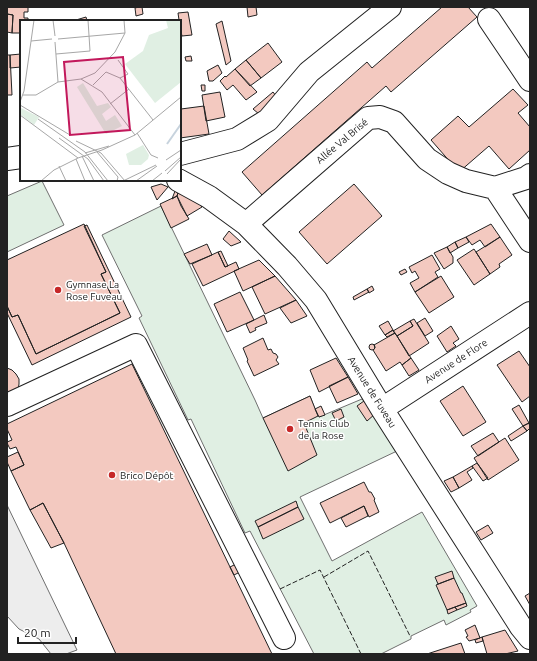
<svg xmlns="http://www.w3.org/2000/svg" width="537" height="661" viewBox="0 0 537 661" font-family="Ubuntu,sans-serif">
<rect width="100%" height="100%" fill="#fff"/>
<path fill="#e0efe3" stroke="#6f6f6f" d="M42 181 64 225 7 252V196Z
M161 206 255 400 263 418 310 396 315 409 319 417 362 399 375 414 397 451 300 497 332 561 422 512 477 606 470 610 471 612 446 625 444 620 411 636V639L381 654H314L250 531 245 533 191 419 188 420 139 318 142 316 102 235Z"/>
<path fill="#ededed" stroke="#6f6f6f" d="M7 505 77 650 66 654H51L39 639 19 629 7 616Z"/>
<path fill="#f3c9c0" stroke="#222" d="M7 7H28V12H24V18H28V21H21V33H12L13 15 7 14Z
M139 7H142L143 14 136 16 135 8Z
M247 7H256L257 15 248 17Z
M442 7H468L477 17 391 92 386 86 262 195 242 172 367 62 372 68Z
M188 12 192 35 182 36 180 28V21L179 20 178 13Z
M7 14 13 15 12 33 7 32Z
M86 17 87 21H77L76 20Z
M222 21 231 61 226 65 216 24Z
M268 43 282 62 261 78 246 60Z
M21 54V67L10 68V55Z
M7 55H10L12 95H7Z
M191 56 192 61H186L185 57Z
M246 60 261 78 250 86 235 69Z
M218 65 222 73 213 81H209L207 71Z
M235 69 257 92 246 100 233 85 227 90 220 81 225 76 226 77Z
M201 85H205V91H202Z
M513 89 528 105 518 113 530 127V150L509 169 489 146 459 172 431 140 458 116 469 127Z
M220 92 225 117 206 121 202 95Z
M273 92 276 96 259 114 253 109Z
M180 100 181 109 204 106 209 134 180 138Z
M161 184 168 187 157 200 151 187Z
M354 184 382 216 327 264 299 232Z
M175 191 178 193 177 196 172 199Z
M178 193 196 201 202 207 187 216 177 196Z
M177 196 181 206 189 219 171 228 160 204Z
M84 224 106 272 101 274 120 313 36 354 18 315 12 317 7 306V260Z
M491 224 500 237 485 247 480 240 472 245 466 237Z
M87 225 131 317 32 365 7 313V306L12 317 18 315 36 354 120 313 101 274 106 272 84 226Z
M229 231 241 242 231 246 223 239Z
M466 237 469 242 458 248 455 242Z
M500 237 512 255 499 264 500 267 490 274 476 252Z
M455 242 458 248 450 253 447 247Z
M207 244 212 255 190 264 184 254Z
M447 247 453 257V263L444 269 434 253Z
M474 249 490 274 474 285 457 260Z
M221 251 228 266 225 267 218 252Z
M218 252 225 267 236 262 239 269 203 286 192 264Z
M432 255 440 269 435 272 438 277 415 292 410 283 419 278 415 271 412 273 409 267Z
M259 260 275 276 243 291 234 271Z
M405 269 407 272 401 275 399 272Z
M275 276 296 300 265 314 252 287Z
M441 276 454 297 429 313 415 292Z
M372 286 374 290 369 293 367 289Z
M367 289 369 292 354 300 353 297Z
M240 292 254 320 227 332 214 304Z
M296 300 307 316 291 323 280 308Z
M264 315 267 323 255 328 256 330 250 333 246 324Z
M425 318 433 331 425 336 417 323Z
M414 319 429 343 409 356 397 336 413 326 410 321Z
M388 321 393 330 385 335 379 326Z
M410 321 413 326 397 336 393 331Z
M451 326 459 339 453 343 456 346 447 352 437 336Z
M393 330 395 333 387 337 385 335Z
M395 333 411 358 402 365 400 362 386 371 373 350 375 348 374 345Z
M263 338 268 350 271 349 273 353 276 354 278 357 276 360 279 364 254 376 247 361 248 360 243 348Z
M369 347a3 3 0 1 1 6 0a3 3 0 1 1-6 0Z
M519 351 530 367V396L522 402 497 365Z
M336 358 348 377 319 392 310 370Z
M411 358 419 370 409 376 402 365Z
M132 364 272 654H116L64 543 43 503 30 510 11 471 24 465 16 447 10 449 7 443V442L12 440 7 429V424Z
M7 368 12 370 16 374 19 379V384L18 390 7 398Z
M348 377 358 394 337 403 329 386Z
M463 386 486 422 463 436 440 401Z
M310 396 318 416 304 423 317 455 288 471 263 418Z
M364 401 375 414 367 421 357 406Z
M519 405 529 423 523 426 512 409Z
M321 406 325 415 319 417 315 409Z
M341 409 344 417 336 421 332 413Z
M529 423 530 428 527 431 523 426Z
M523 426 527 431 511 441 508 436Z
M493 433 499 442 478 456 471 446Z
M505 438 519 460 488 480 474 458Z
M18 452 24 465 11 471 7 462V457Z
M477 463 488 478 483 481 472 466Z
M472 466 473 468 467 472 472 480 459 488 453 477Z
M453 477 459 488 451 492 444 481Z
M364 482 369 492H371L375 499 374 500 379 512 369 517 364 506 330 523 320 503Z
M296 501 298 507 258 527 255 521Z
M43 503 64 543 51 548 30 510Z
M364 506 368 516 346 527 341 518Z
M298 507 304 519 263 539 258 527Z
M488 525 493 533 481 540 476 532Z
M236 564 240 572 234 575 230 567Z
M452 571 454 578 438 584 435 577Z
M454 578 461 593H462L466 603 447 610 436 585Z
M530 593V605L525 596Z
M466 603 467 606 457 610 455 607Z
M455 607 457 610 448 614 447 610Z
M475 625 480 638 469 641 466 637 468 636 465 630Z
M505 630 518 651 505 654H487L482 637Z
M482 637 483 641 476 643 475 640Z
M461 643 465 654H427Z"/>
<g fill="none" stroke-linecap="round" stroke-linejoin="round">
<defs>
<path id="minor" d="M489 19 530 80
M180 154 237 139 268 120 309 72 390 7
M7 159 21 157
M178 180 209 197 246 224 287 266 316 300 382 409 521 627 530 638
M495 188 530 241
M246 224 368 118 380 117 394 122 427 159 448 173 466 181 495 188 526 178 530 175
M7 405 136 345 284 638
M382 409 530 313"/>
</defs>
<use href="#minor" stroke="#222" stroke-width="24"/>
<use href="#minor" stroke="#fff" stroke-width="22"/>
<path stroke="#222" stroke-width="1" stroke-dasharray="5 2" stroke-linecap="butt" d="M324 577 368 551 410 636
M280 589 320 570 361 654"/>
</g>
<g fill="#c62828" stroke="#fff" stroke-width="1.5">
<circle cx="58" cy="290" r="4"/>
<circle cx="290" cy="429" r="4"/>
<circle cx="112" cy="475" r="4"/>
</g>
<g text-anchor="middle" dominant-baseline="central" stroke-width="3" stroke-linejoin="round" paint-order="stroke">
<g font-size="10" fill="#222" stroke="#fff">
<text transform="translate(342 141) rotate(-40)">Allée Val Brisé</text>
<text transform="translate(456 361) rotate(-33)">Avenue de Flore</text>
<text transform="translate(372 392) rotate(58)">Avenue de Fuveau</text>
</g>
<g font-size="10" fill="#222" stroke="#fff" text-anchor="start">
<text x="66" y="284">Gymnase La<tspan x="66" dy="12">Rose Fuveau</tspan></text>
<text x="298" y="423">Tennis Club<tspan x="298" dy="12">de la Rose</tspan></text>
<text x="120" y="475">Brico Dépôt</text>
</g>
</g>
<g transform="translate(20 20)">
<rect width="161" height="161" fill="#fff"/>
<path d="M146 0H161V62L135 83 105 44 123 31 129 15 148 8ZM63 63 77 86 88 83 91 87 82 94 86 101 95 95 102 106 86 114 57 67ZM1 88 19 97 14 105 0 94ZM123 125 129 135 128 139 121 145H109L106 134Z" fill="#e0efe3"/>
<path fill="none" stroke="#c7d3dd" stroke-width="2" d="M147 124 161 104"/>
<path fill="none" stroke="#a7a7a7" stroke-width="1" d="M33 0 35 16M38 19 105 13M11 21 32 19M35 22 38 62M36 34 70 31 68 0M100 58 133 100M61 59 75 53 95 32 105 13 104 0M73 65 86 52 100 58 108 54 98 40M3 75H16L38 62 61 59 82 72 115 115M0 82 4 71 14 0M90 84 109 69M0 85 50 115M0 95 58 138M18 99 65 132 88 161M117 113 131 135 138 138M39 118 68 139 84 161M56 121 81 133 105 161M77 132 98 157 97 161M65 133 89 126M62 136 74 161M58 138 82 130 115 115 161 77M56 139 65 161M146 140 161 130M39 146 46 161M145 151 161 137M147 154 161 139M21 161 34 150 58 138M103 161 136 145M116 161 137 146M132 161 142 153"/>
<path fill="#c2185b" fill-opacity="0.15" stroke="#c2185b" stroke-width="2" d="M103 37 110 110 50 115 44 42Z"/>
<rect width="161" height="161" fill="none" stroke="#222" stroke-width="2"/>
</g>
<rect width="537" height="661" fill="none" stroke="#222222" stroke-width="16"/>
<path d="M18 637v6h58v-6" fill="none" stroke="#222222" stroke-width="2"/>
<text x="24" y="637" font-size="12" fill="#222222" stroke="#ffffff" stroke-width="3" paint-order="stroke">20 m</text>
</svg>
